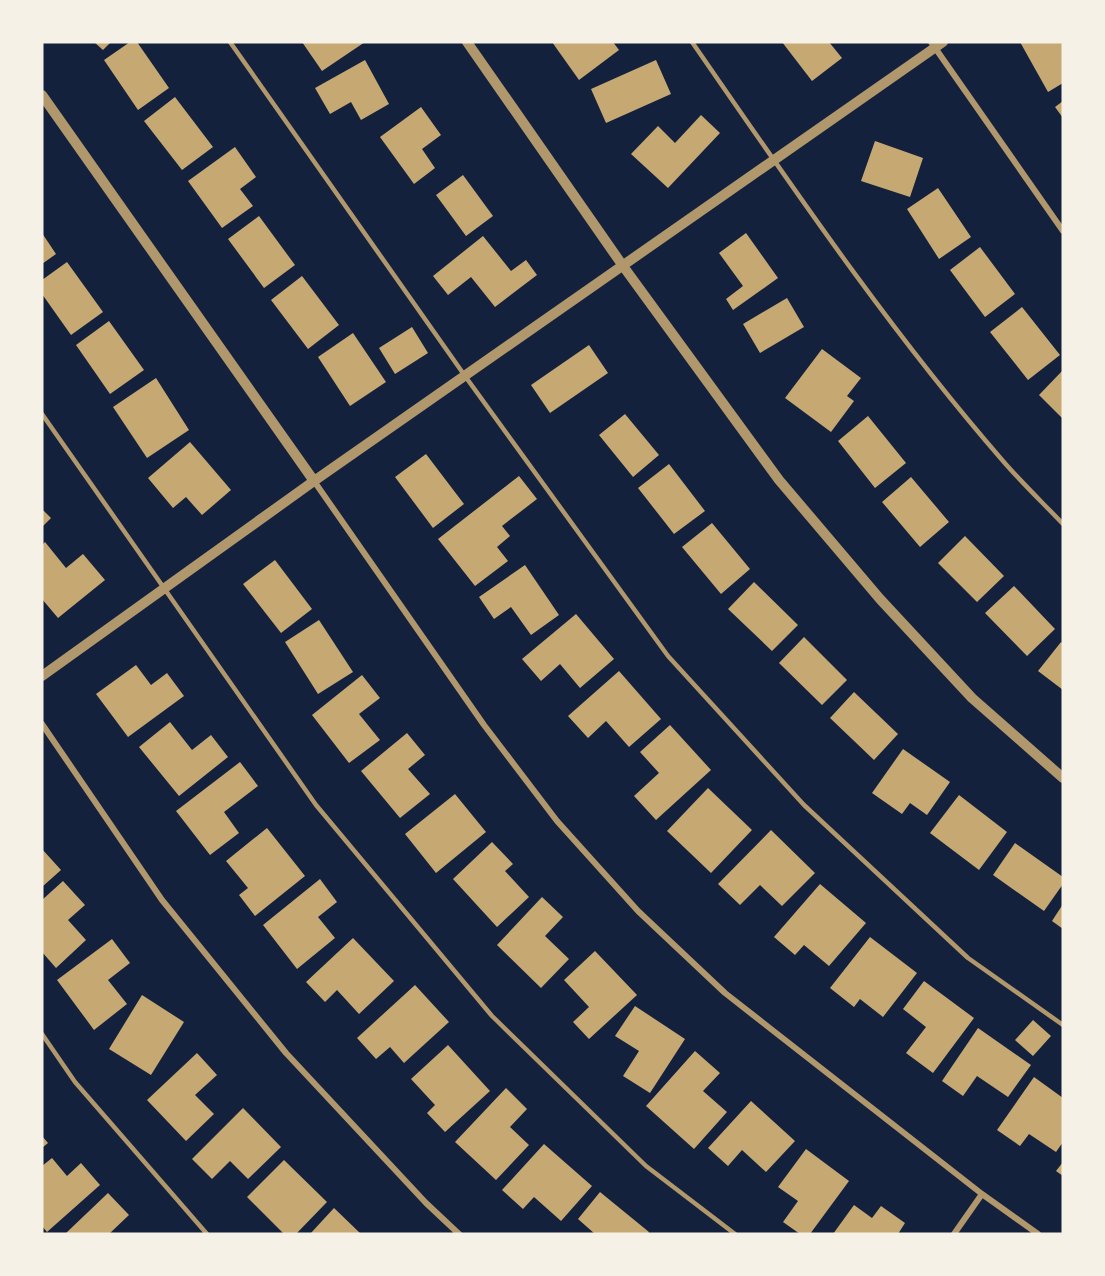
<svg xmlns="http://www.w3.org/2000/svg" width="1105" height="1276" viewBox="0 0 1105 1276" font-family="Quicksand,sans-serif">
<rect width="100%" height="100%" fill="#14213d"/>
<path fill="#c6a872" d="M94 42H111L103 50Z
M130 42H137L169 88 138 110 104 60Z
M302 42H365L322 71Z
M552 42H613L619 50 579 80Z
M782 42H829L842 58 812 81Z
M1020 42H1061L1063 46V83L1048 92Z
M365 60 389 104 361 120 351 102 330 114 315 88Z
M656 60 671 94 606 123 591 89Z
M175 97 213 147 182 170 144 121Z
M1063 101V118L1055 107Z
M421 107 441 135 422 149 435 168 414 184 380 137Z
M701 115 720 133 668 188 631 154 658 126 675 143Z
M875 141 923 158 910 197 861 181Z
M235 147 256 177 240 189 253 206 222 228 188 181Z
M463 175 493 216 466 236 436 195Z
M938 188 971 237 939 259 907 209Z
M259 216 295 265 264 288 228 239Z
M42 233 56 254 42 264Z
M746 233 778 278 733 310 726 299 743 286 719 253Z
M483 236 511 271 526 260 537 275 495 307 471 277 448 295 433 276Z
M980 247 1015 294 985 317 950 270Z
M67 262 103 312 71 335 42 294V280Z
M302 276 339 325 308 349 271 300Z
M787 298 804 327 760 353 743 324Z
M1022 307 1060 355 1028 380 990 332Z
M109 321 144 370 110 394 76 345Z
M412 327 428 353 395 374 379 348Z
M353 333 386 382 350 406 318 357Z
M589 345 608 373 550 413 531 385Z
M822 349 861 378 847 396 854 401 831 432 785 398Z
M1063 370V419L1039 395Z
M156 378 189 430 147 458 113 407Z
M625 414 659 455 633 477 599 435Z
M868 416 906 463 875 488 838 441Z
M190 442 231 490 202 515 186 497 173 508 148 478Z
M426 454 464 504 433 528 395 477Z
M669 464 705 511 674 534 638 488Z
M519 476 537 499 502 526 510 536 497 547 508 561 475 586 438 539Z
M911 477 949 522 920 547 882 502Z
M42 509 51 518 42 527Z
M712 523 750 569 721 594 682 547Z
M965 536 1004 576 977 602 938 563Z
M45 542 66 568 83 554 105 580 58 618 42 599V545Z
M275 560 312 609 281 633 243 584Z
M525 565 559 615 531 635 511 607 494 619 479 597Z
M754 582 798 625 772 651 728 609Z
M1014 586 1055 629 1027 656 985 613Z
M576 614 614 659 580 688 560 664 541 681 522 659Z
M319 620 353 672 318 694 285 642Z
M804 637 847 680 822 705 779 663Z
M1061 642 1063 644V690L1038 671Z
M136 665 151 685 167 673 184 696 128 737 96 694Z
M619 671 661 719 629 747 606 721 588 738 568 716Z
M362 675 380 698 359 714 380 740 349 763 312 715Z
M854 692 898 734 874 760 830 718Z
M170 722 192 750 211 735 228 757 179 796 139 747Z
M670 725 711 770 656 820 634 796 659 773 640 752Z
M407 733 425 755 408 769 430 794 400 818 361 771Z
M903 749 950 782 927 815 910 803 902 814 872 793Z
M240 762 258 786 224 812 239 833 210 855 176 811Z
M708 788 752 830 711 873 667 831Z
M455 794 486 832 436 873 405 834Z
M959 795 1007 832 979 870 930 833Z
M267 828 305 876 255 916 239 895 248 888 226 861Z
M771 830 815 873 782 906 760 885 740 905 718 884Z
M492 842 513 864 505 871 529 897 497 927 453 879Z
M1015 843 1063 877V884L1044 911 993 875Z
M42 849 61 870 42 887Z
M320 879 337 902 318 917 335 938 297 969 263 925Z
M63 881 85 905 68 920 86 940 56 968 42 952V900Z
M820 884 866 923 829 966 804 945 795 955 774 937Z
M542 897 563 917 545 936 569 959 541 988 497 945Z
M1063 904V929L1052 921Z
M870 937 917 973 883 1017 860 999 854 1007 830 988Z
M353 938 394 981 359 1014 337 990 325 1002 306 982Z
M112 939 130 963 108 980 127 1004 94 1030 57 980Z
M595 951 637 995 589 1039 573 1022 589 1007 564 980Z
M924 981 974 1018 933 1073 906 1053 926 1027 903 1009Z
M415 985 449 1022 404 1063 390 1047 376 1059 357 1038Z
M142 995 184 1022 151 1075 109 1049Z
M635 1006 685 1039 650 1093 623 1076 639 1051 615 1036Z
M1033 1020 1051 1036 1033 1056 1015 1040Z
M978 1028 1031 1065 1008 1097 977 1076 963 1096 942 1081Z
M448 1045 490 1091 445 1132 427 1113 435 1105 411 1079Z
M695 1051 720 1073 703 1091 727 1112 694 1149 646 1106Z
M197 1053 217 1075 195 1095 214 1114 186 1141 147 1100Z
M1034 1077 1063 1098V1142L1056 1152 1029 1134 1020 1146 997 1130Z
M506 1088 527 1109 510 1127 529 1145 496 1180 455 1142Z
M751 1101 795 1141 766 1172 742 1150 728 1166 708 1148Z
M243 1108 281 1147 248 1179 230 1161 212 1179 192 1159Z
M42 1136 48 1143 42 1148Z
M544 1144 592 1186 561 1221 534 1197 523 1209 502 1190Z
M806 1149 849 1181 810 1234H800L783 1222 798 1201 778 1187Z
M52 1158 67 1176 81 1163 100 1185 47 1232 42 1226V1166Z
M284 1160 327 1202 296 1234H284L247 1197Z
M1063 1162V1176L1056 1171Z
M600 1192 649 1232 648 1234H595L578 1219Z
M108 1193 129 1215 109 1234H65Z
M854 1205 872 1218 881 1206 905 1223 898 1234H833Z
M334 1208 361 1234H310Z"/>
<g fill="none" stroke-linecap="round" stroke-linejoin="round">
<path stroke="#b1986c" stroke-width="4.5" d="M230 42 465 376 668 656 804 805 968 958 1063 1025
M692 42C791 185 889 330 1003 461 1022 483 1043 503 1063 524
M42 414 316 805 492 1016 646 1166 735 1234
M42 1034 75 1082 207 1234"/>
<path stroke="#b1986c" stroke-width="6" d="M931 42 1063 231
M314 481 484 725 557 821 638 911 725 993 982 1194 1038 1234
M42 724 162 900 286 1053 426 1203 459 1234
M954 1234 982 1194"/>
<path stroke="#b1986c" stroke-width="10" d="M467 42 623 266 779 480 880 599 972 698 1063 778
M42 95 314 481
M42 676 314 481 943 42"/>
</g>
<rect width="1105" height="1276" fill="none" stroke="#f6f1e7" stroke-width="87"/>
</svg>
